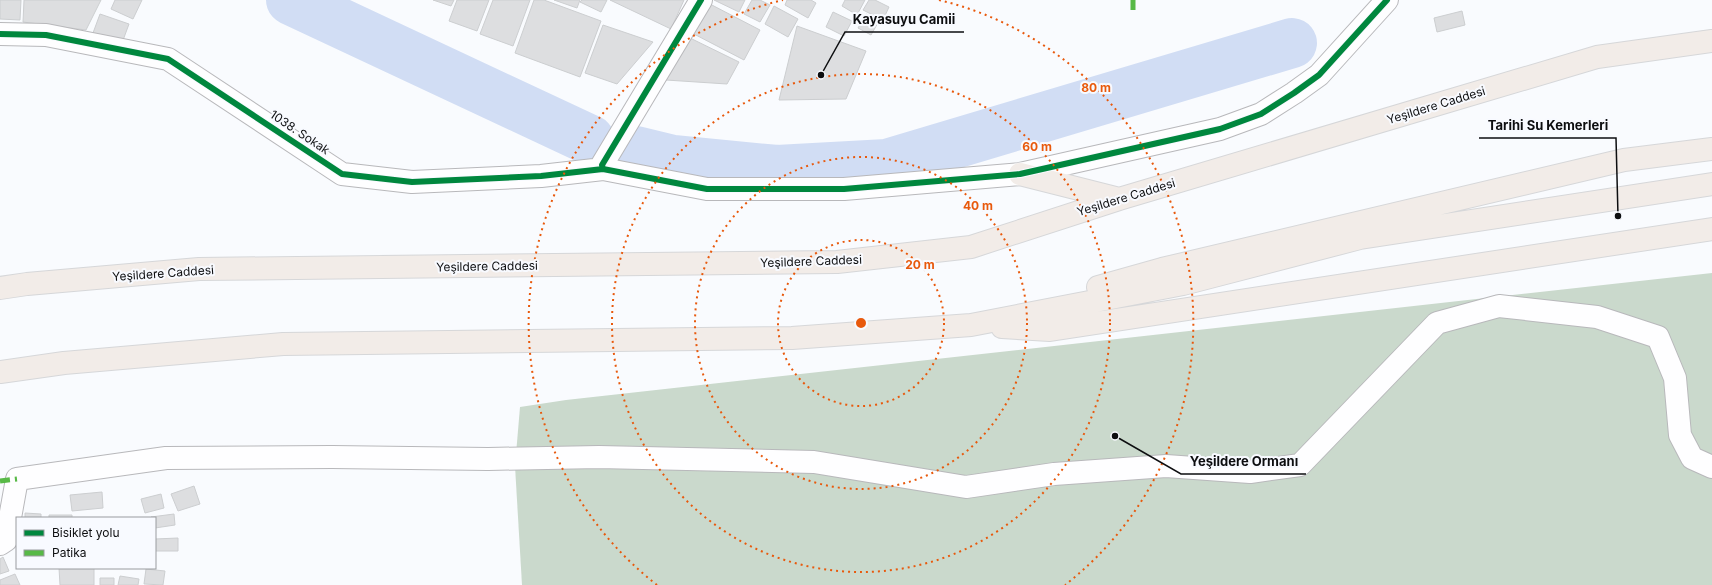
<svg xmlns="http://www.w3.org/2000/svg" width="1712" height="585" viewBox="0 0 1712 585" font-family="Inter,sans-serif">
<rect width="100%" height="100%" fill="#f9fbfe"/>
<path fill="#cad9cc" d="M1712 273V585H522L515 466 520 407 566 400Z"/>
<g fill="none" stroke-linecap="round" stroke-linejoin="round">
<path stroke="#d1ddf4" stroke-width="50" d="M291 0 590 140
M636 151 673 160 777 170 887 164 1292 43"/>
</g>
<path fill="#dddee0" stroke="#ccced0" d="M0 0H21L20 20 0 19Z
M24 0H101L86 30 23 22Z
M115 0H142L133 19 111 9Z
M433 0H454L451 6Z
M457 0H489L477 31 449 21Z
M493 0H530L513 46 480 34Z
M534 0H544L601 21 580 77 515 53Z
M554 0H580L577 8Z
M582 0H607L601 12 580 2Z
M610 0H684L671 29Z
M714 0H745L739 12Z
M752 0H760L770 5 760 22 744 14Z
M787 0H811L816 3 808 18 785 5Z
M845 0H865L857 15 842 6Z
M869 0H875L889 7 883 20 863 10Z
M708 3 760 30 744 60 692 33Z
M774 6 798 19 788 37 765 24Z
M1462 11 1465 25 1437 32 1434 18Z
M833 12 852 21 844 36 826 27Z
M100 14 129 24 122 43 93 33Z
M866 14 879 21 871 35 858 28Z
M603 25 653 42 617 84 585 73Z
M797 26 866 51 846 99 779 100Z
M688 37 739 62 727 84 666 80Z
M194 486 200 504 178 511 171 494Z
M102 492 103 508 72 511 70 495Z
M161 494 164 508 145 513 141 499Z
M25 513 41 514V518H25Z
M174 514 175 525 155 528V518L151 517Z
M49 515H72V518H49Z
M178 538V551H155V539Z
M3 557 9 571 0 574V559Z
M59 568H94V585H60Z
M146 569 165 571 163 585 144 584Z
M15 574 20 585H0V580Z
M120 576 139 579 138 585H118Z
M100 578H114V585H100Z"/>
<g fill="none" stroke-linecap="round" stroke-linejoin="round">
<defs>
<path id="minor" d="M0 34 46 35 168 59 342 174 412 182 541 176 603 169 707 189H844L1020 174 1220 129 1261 114 1294 93 1319 75 1387 0
M603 169 602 165 701 0
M0 544 6 540 17 479 166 458 332 457 488 459 599 457 814 462 966 487 1054 474 1166 466 1250 472 1300 465 1437 323 1499 306 1597 317 1658 337 1675 378 1680 435 1692 458 1712 467"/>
<path id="highway" d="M1020 174 1119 199
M1098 287 1162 269 1624 160 1712 149
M0 288 27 284 199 269 837 262 971 247 1119 199 1597 57 1712 41
M1002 327 1050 330 1712 229
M0 372 64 363 283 344 792 338 971 325 1183 284 1360 238 1712 184"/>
</defs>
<use href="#minor" stroke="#b8b8bb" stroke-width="24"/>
<use href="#highway" stroke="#d6d7d9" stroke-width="24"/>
<use href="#minor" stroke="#fefeff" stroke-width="22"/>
<use href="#highway" stroke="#f2ece8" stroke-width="22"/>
<path stroke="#58b947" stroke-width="5" stroke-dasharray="10 5" stroke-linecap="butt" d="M1133 0V15
M0 481 17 479"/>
<defs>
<path id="cycleway" d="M0 34 46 35 168 59 342 174 412 182 541 176 603 169 707 189H844L1020 174 1220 129 1261 114 1294 93 1319 75 1387 0
M603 169 602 165 701 0"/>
</defs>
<use href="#cycleway" stroke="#f8faff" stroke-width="8"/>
<use href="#cycleway" stroke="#00873e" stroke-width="6"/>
</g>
<g fill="none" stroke="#e8590c" stroke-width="2" stroke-dasharray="2 4">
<circle cx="861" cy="323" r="83"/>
<circle cx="861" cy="323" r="166"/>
<circle cx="861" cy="323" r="249"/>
<path d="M657 585A332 332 0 0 1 783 0M939 0A332 332 0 0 1 1065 585"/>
</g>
<g text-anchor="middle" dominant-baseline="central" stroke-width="4" stroke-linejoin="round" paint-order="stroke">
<g font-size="12" fill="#0d0e10" stroke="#f8faff">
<text transform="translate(1436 105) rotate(-17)">Yeşildere Caddesi</text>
<text transform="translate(300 132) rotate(34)">1038. Sokak</text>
<text transform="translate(1126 197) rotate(-17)">Yeşildere Caddesi</text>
<text transform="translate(811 261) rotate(-2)">Yeşildere Caddesi</text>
<text transform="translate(487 266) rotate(-1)">Yeşildere Caddesi</text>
<text transform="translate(163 273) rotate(-4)">Yeşildere Caddesi</text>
</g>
</g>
<circle cx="861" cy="323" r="6" fill="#e8590c" stroke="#f8faff" stroke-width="2"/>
<g font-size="12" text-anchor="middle" font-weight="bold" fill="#e8590c" stroke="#f8faff" stroke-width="4" stroke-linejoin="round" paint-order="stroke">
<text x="1096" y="92">80 m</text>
<text x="1037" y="151">60 m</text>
<text x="978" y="210">40 m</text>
<text x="920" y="269">20 m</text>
</g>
<path fill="none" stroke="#0d0e10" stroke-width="1.5" d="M821 75L845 32H964M1618 216L1616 138H1479M1115 436L1181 474H1306"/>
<g fill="#0d0e10" stroke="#f8faff" stroke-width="1.5">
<circle cx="821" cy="75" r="4"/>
<circle cx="1618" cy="216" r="4"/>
<circle cx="1115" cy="436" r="4"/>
</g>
<g font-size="13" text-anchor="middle" font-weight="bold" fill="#0d0e10" stroke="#f8faff" stroke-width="4" stroke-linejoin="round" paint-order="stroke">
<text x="904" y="24">Kayasuyu Camii</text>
<text x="1548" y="130">Tarihi Su Kemerleri</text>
<text x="1244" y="466">Yeşildere Ormanı</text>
</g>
<rect x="16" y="517" width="140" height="52" fill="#f8faff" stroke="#9a9c9f"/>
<rect x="24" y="530" width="20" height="6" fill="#00873e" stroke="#9a9c9f"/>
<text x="52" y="537" font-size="12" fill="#0d0e10">Bisiklet yolu</text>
<rect x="24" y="550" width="20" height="6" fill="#58b947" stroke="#9a9c9f"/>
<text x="52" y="557" font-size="12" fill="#0d0e10">Patika</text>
</svg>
